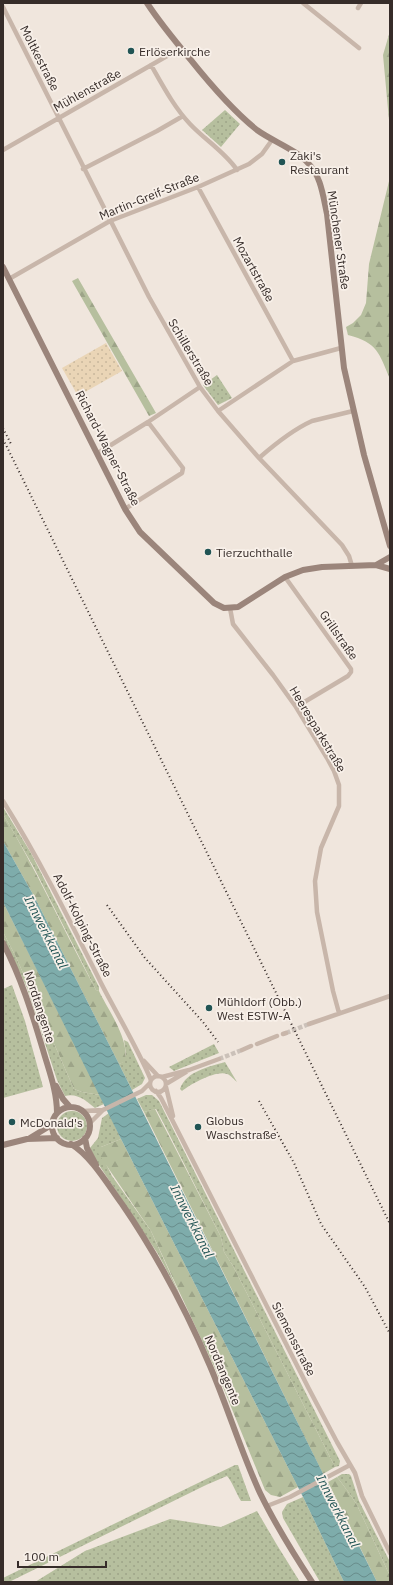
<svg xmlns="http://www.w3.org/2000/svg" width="393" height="1585" viewBox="0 0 393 1585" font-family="'IBM Plex Sans',sans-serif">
<defs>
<pattern id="grass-dots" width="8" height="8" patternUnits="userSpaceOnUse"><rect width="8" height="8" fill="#b6bf9e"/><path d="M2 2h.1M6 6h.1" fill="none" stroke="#9da488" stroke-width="1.8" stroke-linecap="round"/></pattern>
<pattern id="forest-firs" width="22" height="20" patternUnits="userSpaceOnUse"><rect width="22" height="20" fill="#b6bf9e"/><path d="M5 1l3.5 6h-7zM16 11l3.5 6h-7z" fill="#9da488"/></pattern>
<pattern id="sand-dots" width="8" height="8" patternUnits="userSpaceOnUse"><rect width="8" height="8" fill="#ead5b6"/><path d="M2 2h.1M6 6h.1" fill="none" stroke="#c9b79c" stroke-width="1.8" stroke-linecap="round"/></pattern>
<pattern id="water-waves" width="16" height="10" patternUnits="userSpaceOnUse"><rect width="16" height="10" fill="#7eacab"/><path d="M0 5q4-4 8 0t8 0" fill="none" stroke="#688c8b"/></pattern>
</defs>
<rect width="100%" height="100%" fill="#f0e6dd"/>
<path fill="url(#grass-dots)" d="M225 110 240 124 221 147 202 130Z
M217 375 232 398 218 405 203 385Z
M3 807 31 853 99 987V991L96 990 33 866 3 814Z
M3 932 16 957 74 1089 82 1092 100 1095 104 1104 95 1108C86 1101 78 1093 65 1096L57 1080 27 988 3 937Z
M12 985 25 1021 43 1087 3 1098V989Z
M124 1040 128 1042 145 1078 142 1084 132 1090 119 1064 123 1062 126 1054Z
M214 1044 219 1053 174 1071 169 1067Z
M225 1062 237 1082C234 1080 231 1075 227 1074 216 1070 191 1084 182 1091L180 1089C186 1071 209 1067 225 1062Z
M146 1095H152L159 1101 340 1461 339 1466 335 1467 233 1266 224 1252 221 1237 165 1126 156 1109 144 1112 137 1099Z
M57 1126a15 15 0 1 1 30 0a15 15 0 1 1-30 0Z
M109 1113 121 1139 101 1147 107 1166 112 1176 151 1231 180 1295 158 1254 97 1162 90 1148 98 1138 102 1118Z
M235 1465H238L251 1501H241C236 1493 233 1483 227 1476L206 1485 9 1582H3V1578Z
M342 1474H349L351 1476 359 1501 390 1562V1576L357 1505C351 1495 344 1486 337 1477Z
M303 1497 344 1582H320L283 1518 282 1512 287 1504Z
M257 1511 277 1545 300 1582H35L85 1551 170 1519 221 1527Z"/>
<path fill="url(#forest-firs)" d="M390 31V131L383 55Z
M390 177V379C379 353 378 343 348 335L346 327 353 323 361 315 366 303 369 264Z
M78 278 156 413 149 416 72 281Z
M3 814C37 871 64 931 96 990L99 991C107 1008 132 1043 124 1062L119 1064 35 898 3 841Z
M3 902 100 1095 82 1092 74 1089 16 957 3 932Z
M155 1109 221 1237 224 1252 233 1266 335 1467 323 1474 144 1112Z
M121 1139 298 1487 280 1497 271 1495 265 1490 218 1375 151 1231 98 1153 101 1147Z
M337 1477C344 1486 351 1495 357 1505L390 1576V1582H377L328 1482Z"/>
<path fill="url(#sand-dots)" d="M106 343 122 371 78 396 62 368Z"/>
<path fill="url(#water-waves)" d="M3 841 35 898 119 1064 377 1582H344L303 1497 121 1139 3 902Z"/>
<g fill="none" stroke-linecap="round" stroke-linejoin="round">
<path stroke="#cbc1b9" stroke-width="4.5" stroke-dasharray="4.5 2" stroke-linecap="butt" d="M286 1033 309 1024
M219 1059 242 1050"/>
<path stroke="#c8b6aa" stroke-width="4.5" d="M303 3 359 48
M3 7 149 297 200 387 218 411 259 458 342 545 349 556 352 566
M358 8 361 3
M151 65C163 86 174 107 190 124 205 140 225 152 237 170
M3 150 181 48
M83 169 157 131 183 116
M198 187 293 361
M9 279 110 221 198 187 249 164 262 154 272 140
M218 411 293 361 341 348
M98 453 148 422 200 387
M259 458C275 444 292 430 312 421L353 411
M125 509 182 473 183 468 148 422
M285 577 351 669V672L348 676 296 707
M230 608 233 624 273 675 296 707 327 758 334 771 339 785V806L321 848 315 881 317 912 333 991 339 1013
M3 801C40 860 70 921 101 983 118 1016 137 1047 151 1080
M309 1024 390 996
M283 1034 286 1033
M257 1044 277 1036
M242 1050 251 1046
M144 1061 158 1076
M150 1084a8 8 0 1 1 16 0a8 8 0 1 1-16 0Z
M162 1077 189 1070 219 1059
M166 1084 186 1072
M166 1087 173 1116
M156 1091 161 1098 309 1389 337 1442 355 1473 362 1496 390 1553
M83 1111 103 1110 142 1091 150 1083
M90 1123 103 1110
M267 1506 290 1497 350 1465"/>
<path stroke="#9b857b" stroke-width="6" d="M147 3C160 23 175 41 190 59 210 84 232 110 257 130 272 141 297 150 308 163 321 176 323 196 327 214L344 368 364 455 390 546
M3 267 125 509 140 532 214 603 224 608 238 607 285 577 303 570 322 567 376 565 390 569
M376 565 390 557
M3 943C21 977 32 1013 43 1050 49 1071 57 1091 57 1113
M56 1086 63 1099 70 1107
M52 1126a19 19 0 1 1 38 0a19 19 0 1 1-38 0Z
M30 1138 53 1124
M85 1138 87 1148 96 1165
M71 1144C92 1157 108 1185 122 1204 157 1255 186 1310 210 1366 228 1408 241 1452 260 1493 275 1524 293 1553 312 1582
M3 1145 27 1139 57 1138"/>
<path stroke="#362c29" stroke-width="2" stroke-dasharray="1 3" stroke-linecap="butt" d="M3 428 11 444
M3 439 390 1224
M107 905 145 958 203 1022 218 1042
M259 1101 294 1163 321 1224 365 1287 390 1334"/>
</g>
<g fill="#215454" stroke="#f8f0e9" stroke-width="1.5">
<circle cx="131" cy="51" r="4"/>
<circle cx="282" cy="162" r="4"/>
<circle cx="208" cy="552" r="4"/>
<circle cx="209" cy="1008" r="4"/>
<circle cx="12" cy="1122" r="4"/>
<circle cx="198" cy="1127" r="4"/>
</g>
<g text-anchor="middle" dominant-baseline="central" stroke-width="3.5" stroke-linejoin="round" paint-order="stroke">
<g font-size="12" fill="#362c29" stroke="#f8f0e9" text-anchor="start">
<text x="139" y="51">Erlöserkirche</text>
<text x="290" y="155">Zaki's<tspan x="290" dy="14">Restaurant</tspan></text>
<text x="216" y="552">Tierzuchthalle</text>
<text x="217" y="1001">Mühldorf (Obb.)<tspan x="217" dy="14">West ESTW-A</tspan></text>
<text x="206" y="1120">Globus<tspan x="206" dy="14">Waschstraße</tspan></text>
<text x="20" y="1122">McDonald's</text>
</g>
<g font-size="12" fill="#362c29" stroke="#f8f0e9">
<text transform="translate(40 58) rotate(63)">Moltkestraße</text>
<text transform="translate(87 90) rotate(-29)">Mühlenstraße</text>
<text transform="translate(149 196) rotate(-22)">Martin-Greif-Straße</text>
<text transform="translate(339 240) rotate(82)">Münchener Straße</text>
<text transform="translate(254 269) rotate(61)">Mozartstraße</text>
<text transform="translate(191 352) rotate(59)">Schillerstraße</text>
<text transform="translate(108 448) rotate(63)">Richard-Wagner-Straße</text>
<text transform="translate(339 635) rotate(55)">Grillstraße</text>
<text transform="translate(318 729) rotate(59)">Heeresparkstraße</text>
<text transform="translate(83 925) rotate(63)">Adolf-Kolping-Straße</text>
<text transform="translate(40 1007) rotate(72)">Nordtangente</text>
<text transform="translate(294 1339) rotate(63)">Siemensstraße</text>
<text transform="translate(223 1370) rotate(67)">Nordtangente</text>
</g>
<g font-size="13" font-style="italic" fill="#215454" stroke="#f8f0e9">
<text transform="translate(46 932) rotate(63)">Innwerkkanal</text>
<text transform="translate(192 1221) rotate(63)">Innwerkkanal</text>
<text transform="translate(338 1511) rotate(63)">Innwerkkanal</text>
</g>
</g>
<rect width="393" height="1585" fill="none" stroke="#362c29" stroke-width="8"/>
<path d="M18 1561v6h88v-6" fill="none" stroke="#362c29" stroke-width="2"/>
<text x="24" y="1561" font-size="12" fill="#362c29" stroke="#f8f0e9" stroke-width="3" paint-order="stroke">100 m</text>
</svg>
